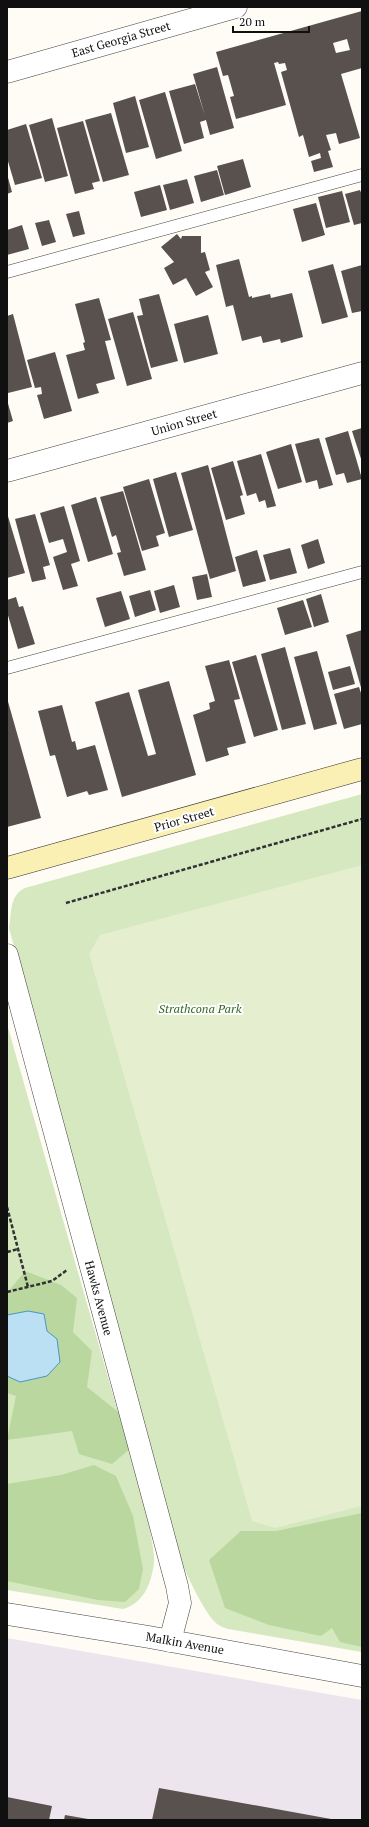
<svg xmlns="http://www.w3.org/2000/svg" width="369" height="1827" viewBox="0 0 369 1827" font-family="'PT Serif',serif">
<rect width="100%" height="100%" fill="#fefcf4"/>
<path fill="#ede5ee" d="M7 1638 362 1700V1820H7Z"/>
<path fill="#d5e8bf" d="M362 794V1652L228 1629C224 1628 220 1626 217 1624 204 1613 185 1572 179 1555L9 928C12 912 9 896 25 888Z
M7 1024 148 1517C149 1530 155 1551 154 1563 151 1584 144 1603 123 1609L7 1590Z"/>
<path fill="#bad79f" d="M25 1271 61 1285 77 1298 73 1332 92 1351 87 1387 122 1415 132 1447 112 1464 79 1454 72 1431 7 1440 16 1396 7 1393V1293Z
M94 1465 116 1476 133 1516 143 1569 139 1589 125 1602 98 1600 7 1581V1484L61 1475Z
M362 1513V1647L340 1642 332 1628 321 1636 269 1625 225 1608 209 1560 241 1531H276Z"/>
<path fill="#e5efd0" d="M362 865V1506L275 1528 252 1521 89 954 100 935Z"/>
<path fill="#bbe0f3" stroke="#4797c5" d="M28 1311 44 1314 47 1331 57 1339 60 1362 47 1376 20 1382 7 1376V1315Z"/>
<path fill="#58514d" fill-rule="evenodd" d="M362 11V68L341 74 360 138 339 144 336 133 326 135 331 150 328 151 333 167 314 172 311 161 321 158 320 153 309 157 303 135 299 137 281 72 287 70 285 63 279 64 278 62 274 63 286 105 236 119 230 97 234 96 228 75 223 76 216 52ZM347 39 350 50 336 53 333 43Z
M217 67 234 128 210 135 206 120 200 122 204 138 184 144 169 91 195 84 205 116 193 74Z
M165 92 182 151 156 159 139 100Z
M135 96 149 147 126 153 113 103Z
M111 113 129 175 103 182 85 120Z
M52 118 68 176 45 182 29 125Z
M83 121 100 181 92 183 94 189 75 194 57 128Z
M26 124 42 178 15 185 7 158V130Z
M243 159 251 187 225 195 217 166Z
M217 170 224 195 201 202 194 176Z
M7 174 12 192 7 194Z
M187 179 194 203 170 210 163 185Z
M160 185 167 210 141 217 134 192Z
M360 190 362 195V223L354 225 345 194Z
M342 191 350 222 326 228 318 197Z
M316 203 325 235 302 242 293 209Z
M79 211 85 234 73 237 66 214Z
M49 220 56 242 42 246 35 223Z
M22 225 29 249 7 255V230Z
M177 234 181 239 182 236H201V253L205 252 210 270 205 272 213 287 196 296 186 278 173 285 164 268 174 262 161 247Z
M239 259 249 297 252 296V298L270 294 271 298 292 293 303 337 281 343 280 339 263 343 261 336 242 341 233 305 226 307 216 265Z
M333 264 348 317 322 324 308 271Z
M362 265V311L352 313 341 271Z
M159 294 178 361 151 368 137 316 143 315 139 299Z
M99 298 111 340 105 341 115 379 96 384 99 393 78 399 66 355 85 350 83 343 85 342 75 304Z
M133 312 152 379 127 386 108 319Z
M13 314 32 387 8 393 7 387V316Z
M208 315 218 354 184 363 174 324Z
M55 352 72 411 44 419 37 395 42 394 41 387 35 388 27 360Z
M7 400 13 421 7 423Z
M362 428V462L352 431Z
M348 431 362 479 347 483 344 473 336 475 325 438Z
M319 438 333 485 319 489 317 480 306 483 295 444Z
M291 444 302 482 278 489 266 452Z
M261 454 276 506 267 508 265 500 259 502 256 493 247 496 237 461Z
M233 461 243 495 240 496 245 514 226 520 211 468Z
M208 465 236 571 210 579 181 473Z
M176 472 193 530 169 537 153 479Z
M149 479 165 533 156 536 159 546 142 551 123 487Z
M123 491 146 570 124 576 117 553 121 552 116 535 112 537 100 497Z
M96 497 113 554 88 562 71 505Z
M64 506 80 561 71 564 78 586 63 590 53 557 67 552 63 539 49 543 40 513Z
M7 513 25 573 7 578Z
M35 514 50 565 43 567 46 579 32 582 15 519Z
M318 539 325 563 308 569 301 545Z
M290 548 297 573 270 580 263 555Z
M257 550 266 581 243 587 235 557Z
M207 574 212 597 197 600 192 577Z
M174 585 180 607 160 613 154 591Z
M150 590 156 610 135 617 129 596Z
M121 591 130 619 105 627 96 598Z
M321 594 329 622 314 627 306 599Z
M16 597 19 607 23 606 35 644 18 649 7 612V600Z
M303 600 312 627 285 635 277 608Z
M362 630V691L346 635Z
M285 647 306 724 282 730 261 654Z
M317 651 337 724 314 730 294 657Z
M256 655 278 730 254 737 232 662Z
M229 660 240 699 234 700 246 743 227 748 229 755 206 762 193 715 210 709 209 703 215 701 205 666Z
M350 666 355 684 333 690 328 672Z
M169 681 196 775 122 797 95 702 129 692 148 756 156 754 138 690Z
M359 687 362 696V724L344 729 334 694Z
M7 698 41 818 7 827Z
M62 705 72 742 75 741 77 750 95 745 108 790 89 795 87 791 67 797 55 755 50 756 38 711Z
M159 1788 331 1819V1820H152Z
M7 1797 52 1806 49 1820H7Z
M65 1815 88 1819 87 1820H64Z"/>
<g fill="none" stroke-linecap="round" stroke-linejoin="round">
<defs>
<path id="service" d="M7 272 362 175
M7 668 362 572"/>
<path id="minor" d="M7 72 236 7
M7 471 362 373
M7 955 177 1586 180 1603 170 1641
M7 1614 149 1637 362 1676"/>
<path id="secondary" d="M7 868 362 769"/>
</defs>
<use href="#service" stroke="#434343" stroke-width="13"/>
<use href="#minor" stroke="#434343" stroke-width="23"/>
<use href="#secondary" stroke="#323232" stroke-width="23"/>
<path stroke="#323232" stroke-width="2.5" stroke-dasharray="4 2" stroke-linecap="butt" d="M66 903 362 819
M7 1207 28 1287
M7 1252 18 1249
M7 1292 52 1281 67 1270"/>
<use href="#service" stroke="#fff" stroke-width="12"/>
<use href="#minor" stroke="#fff" stroke-width="22"/>
<use href="#secondary" stroke="#faf0b3" stroke-width="22"/>
</g>
<g text-anchor="middle" dominant-baseline="central" stroke-width="4" stroke-linejoin="round" paint-order="stroke">
<g font-size="12" fill="#101010" stroke="#fff">
<text transform="translate(121 39) rotate(-16)">East Georgia Street</text>
<text transform="translate(184 422) rotate(-16)">Union Street</text>
<text transform="translate(184 819) rotate(-16)">Prior Street</text>
<text transform="translate(99 1298) rotate(75)">Hawks Avenue</text>
<text transform="translate(185 1643) rotate(10)">Malkin Avenue</text>
</g>
<g font-size="12" font-style="italic" fill="#336523" stroke="#fff">
<text x="200" y="1008">Strathcona Park</text>
</g>
</g>
<rect width="369" height="1827" fill="none" stroke="#101010" stroke-width="16"/>
<path d="M233 26v6h76v-6" fill="none" stroke="#101010" stroke-width="2"/>
<text x="239" y="26" font-size="12" fill="#101010" stroke="#ffffff" stroke-width="3" paint-order="stroke">20 m</text>
</svg>
